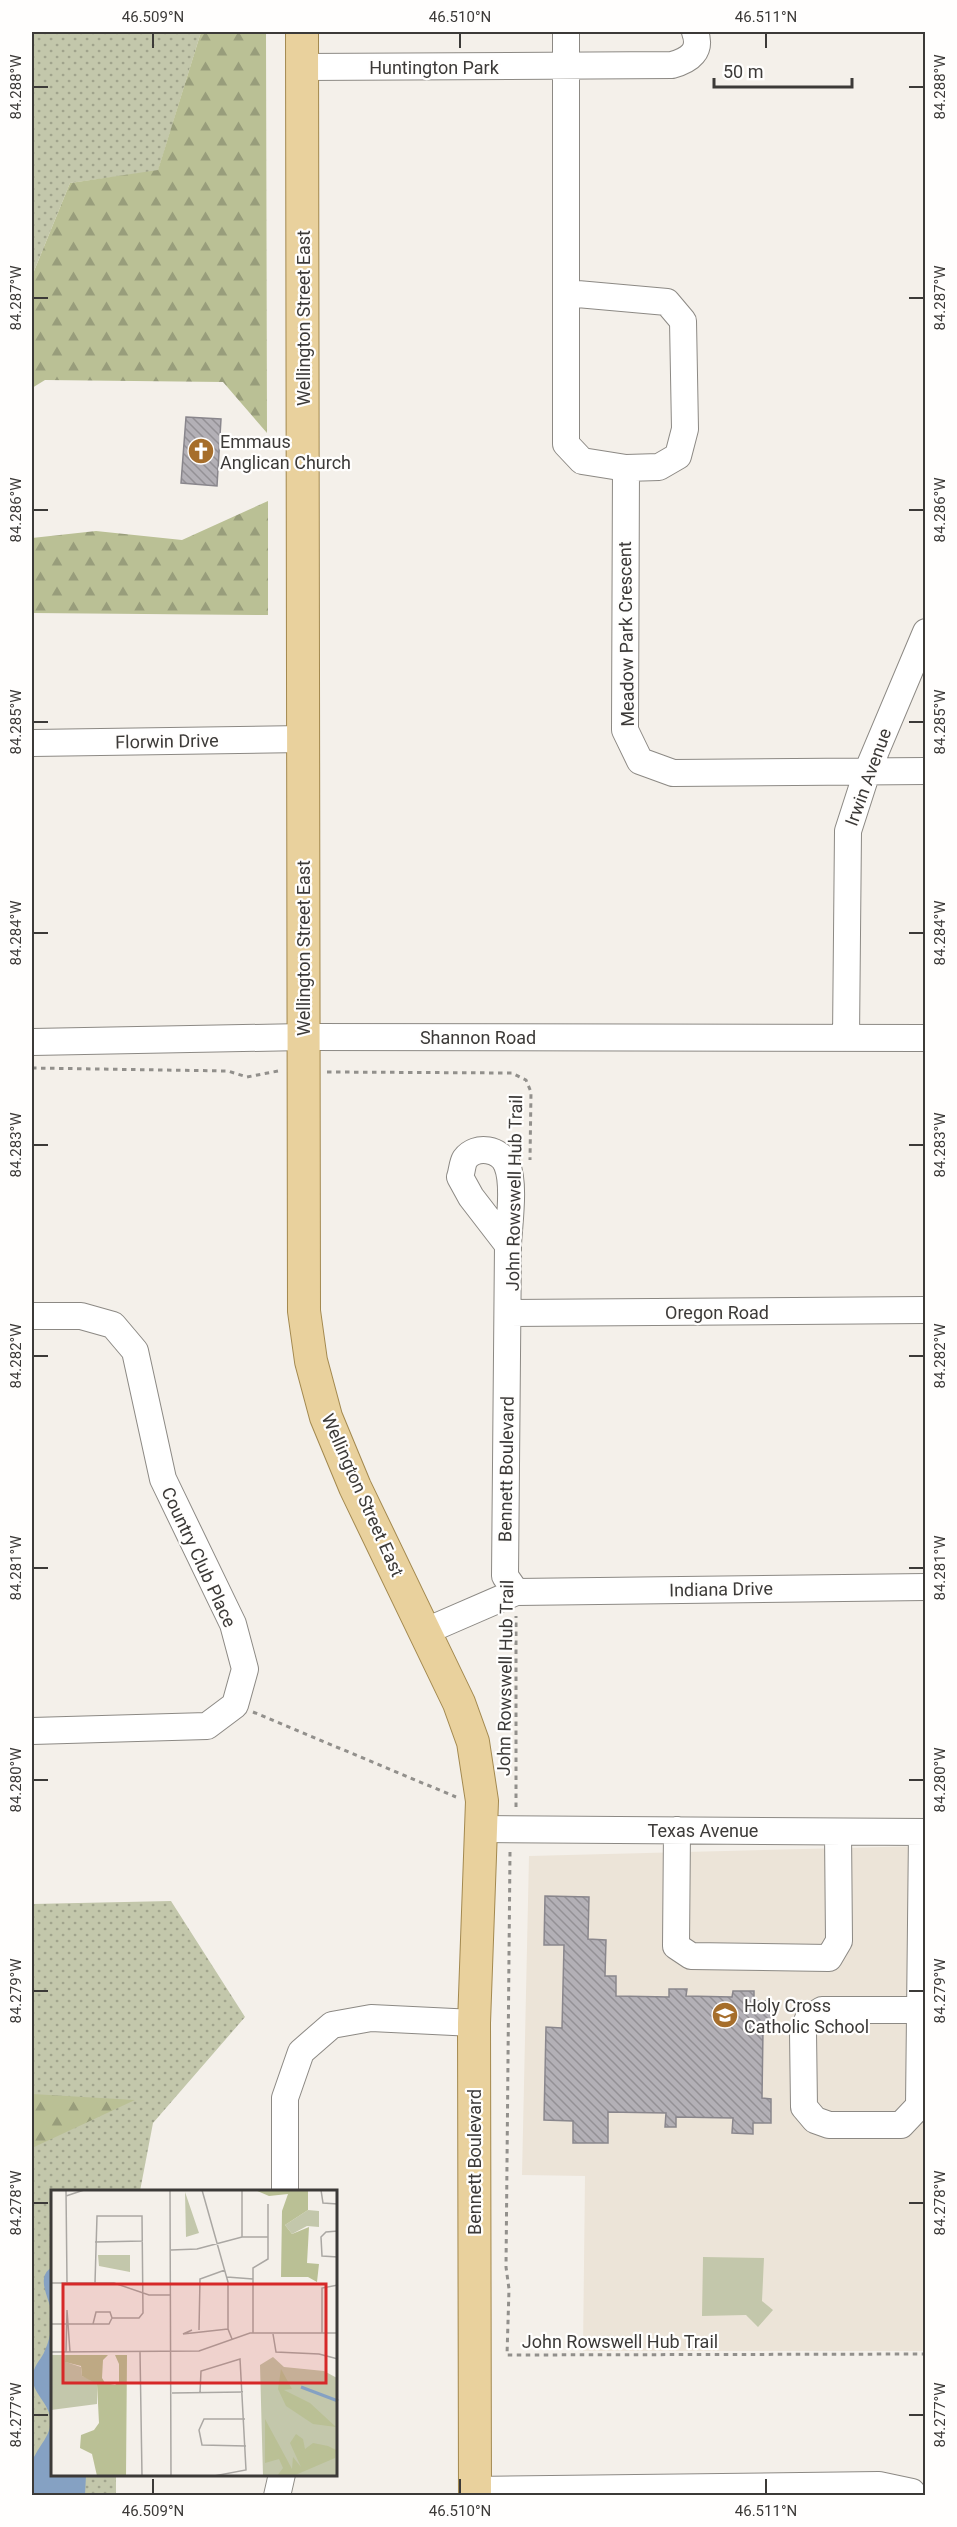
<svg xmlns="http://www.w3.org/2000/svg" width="957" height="2527" viewBox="0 0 957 2527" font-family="Roboto,sans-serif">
<defs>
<pattern id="green-dots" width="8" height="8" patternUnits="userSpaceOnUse" patternTransform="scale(1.5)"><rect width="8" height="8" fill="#c3c7ab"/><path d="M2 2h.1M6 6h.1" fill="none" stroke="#a0a38c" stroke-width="1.8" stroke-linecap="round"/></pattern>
<pattern id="forest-firs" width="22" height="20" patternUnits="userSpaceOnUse" patternTransform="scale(1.5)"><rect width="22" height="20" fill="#bac095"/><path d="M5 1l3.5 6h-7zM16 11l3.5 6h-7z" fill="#989d7b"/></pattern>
<pattern id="building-back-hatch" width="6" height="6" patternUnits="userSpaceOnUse" patternTransform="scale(1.5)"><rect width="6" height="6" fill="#b3b0b6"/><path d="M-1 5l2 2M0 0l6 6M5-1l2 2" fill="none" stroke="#939095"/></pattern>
</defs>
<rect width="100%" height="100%" fill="#f4f0ea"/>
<path fill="#ece4d8" d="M925 1846V2351H583L585 2176 522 2175 529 1856Z"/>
<path fill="url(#green-dots)" d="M32 32H201L158 171 70 183 32 276Z
M171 1901 245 2017 153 2123 140 2191H52V2474L116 2475V2495H32V1904Z"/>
<path fill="url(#forest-firs)" d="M201 32 266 33 267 433 223 382 45 380 32 388V276L70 183 158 170Z
M268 501V615L32 613V538L96 531 182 540Z
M32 2094 135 2100 32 2148Z"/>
<path fill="#c3c7ab" d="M703 2257 764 2258 762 2301 773 2310 758 2327 746 2315 702 2316Z"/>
<path fill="#85a1c3" d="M52 2267V2474L86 2475 85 2495H32C31 2486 29 2472 32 2463 36 2447 54 2435 50 2416 47 2401 30 2391 33 2374 35 2363 42 2359 45 2350 49 2342 52 2328 52 2318 53 2302 33 2279 52 2267Z"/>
<path fill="url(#building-back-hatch)" stroke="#89868c" stroke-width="1.5" d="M186 417 221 419 217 486 181 483Z
M545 1896 589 1897 588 1939 606 1940 605 1976H616V1996L669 1997V1989H687L686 1996 732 1997 733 1991H754V2001H774V2030H763L762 2098 771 2099V2123H753V2134L732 2133 733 2118 676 2117V2127H665L666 2113 608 2112V2143H573V2121L544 2120 546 2027 562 2028 564 1945H544Z"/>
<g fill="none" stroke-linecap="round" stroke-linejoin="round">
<defs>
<path id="minor" d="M566 32V444L582 461 626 468 659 467 678 456 685 429 683 321 667 302 566 293
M302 67 672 65C690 60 702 51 695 32
M626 468 625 730 640 761 673 773 926 771
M32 743 303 739
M846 1038 848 831 867 772 926 632
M32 1042 303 1037 926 1038
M508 1245C509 1224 515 1184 507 1165 501 1149 476 1144 465 1159 462 1164 462 1172 460 1177L471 1197 508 1245 505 1576 516 1592
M509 1313 926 1310
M32 1316H81L113 1325 135 1351 163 1479 233 1624 245 1669 235 1705 207 1726 32 1731
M426 1631 516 1592 926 1587
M481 1829 926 1832
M677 1830 676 1946 691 1956 829 1958 839 1941 838 1832
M920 2010H822L808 2019 803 2032 804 2107 815 2120 829 2125H901L919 2106 922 1832
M285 2191V2098L301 2052 332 2025 371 2018 474 2023
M474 2490 879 2485 912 2492 915 2496
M277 2496 282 2474"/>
<path id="major" d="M302 32 304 1311 311 1361 326 1417 355 1487 459 1703 473 1742 482 1801 474 2023 475 2496"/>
</defs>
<use href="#minor" stroke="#8c8984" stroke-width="28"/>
<use href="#major" stroke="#a3894f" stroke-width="34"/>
<path stroke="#92908c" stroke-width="3" stroke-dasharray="4.5 4.5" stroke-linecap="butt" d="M32 1068 228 1071 247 1077 278 1071
M327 1072 512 1073 526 1080 531 1092 530 1160
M253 1712 456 1797
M516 1807V1616
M510 1852 506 2267 509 2289 507 2355 926 2354"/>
<use href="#minor" stroke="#fff" stroke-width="26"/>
<use href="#major" stroke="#e9d19d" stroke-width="32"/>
</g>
<path fill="none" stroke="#3c3a38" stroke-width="2" d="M153 33V48M460 33V48M766 33V48M33 87H48M909 87H924M33 298H48M909 298H924M33 510H48M909 510H924M33 722H48M909 722H924M33 933H48M909 933H924M33 1145H48M909 1145H924M33 1356H48M909 1356H924M33 1568H48M909 1568H924M33 1780H48M909 1780H924M33 1991H48M909 1991H924M33 2203H48M909 2203H924M33 2415H48M909 2415H924M153 2479V2494M460 2479V2494M766 2479V2494"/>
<defs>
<symbol id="church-disc" viewBox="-11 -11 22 22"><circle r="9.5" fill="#a66e2b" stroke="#fffefd"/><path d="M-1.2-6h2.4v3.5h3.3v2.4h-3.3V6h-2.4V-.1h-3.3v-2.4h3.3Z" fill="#fff"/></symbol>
<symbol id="school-disc" viewBox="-11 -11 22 22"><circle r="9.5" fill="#a66e2b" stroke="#fffefd"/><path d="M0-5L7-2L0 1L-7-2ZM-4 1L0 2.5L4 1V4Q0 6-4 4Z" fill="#fff"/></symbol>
</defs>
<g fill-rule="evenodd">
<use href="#church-disc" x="186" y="436" width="30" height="30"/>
<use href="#school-disc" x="710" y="2000" width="30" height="30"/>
</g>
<g text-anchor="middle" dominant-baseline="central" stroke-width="4.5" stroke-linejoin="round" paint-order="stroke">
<g font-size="18" fill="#3c3a38" stroke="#fffefd">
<text x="434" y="67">Huntington Park</text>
<text transform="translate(303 318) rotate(-90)">Wellington Street East</text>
<text transform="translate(626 634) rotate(-91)">Meadow Park Crescent</text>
<text transform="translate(167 741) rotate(-1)">Florwin Drive</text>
<text transform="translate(868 777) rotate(-70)">Irwin Avenue</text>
<text transform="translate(303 948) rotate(-90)">Wellington Street East</text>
<text x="478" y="1037">Shannon Road</text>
<text transform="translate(514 1193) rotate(-89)">John Rowswell Hub Trail</text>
<text x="717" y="1312">Oregon Road</text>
<text transform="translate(506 1469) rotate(-89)">Bennett Boulevard</text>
<text transform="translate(363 1495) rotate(66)">Wellington Street East</text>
<text transform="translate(199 1557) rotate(65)">Country Club Place</text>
<text transform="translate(721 1589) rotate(-1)">Indiana Drive</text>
<text transform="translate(505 1678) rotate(-89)">John Rowswell Hub Trail</text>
<text x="703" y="1830">Texas Avenue</text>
<text transform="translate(474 2162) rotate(-90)">Bennett Boulevard</text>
<text x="620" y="2341">John Rowswell Hub Trail</text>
</g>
<g font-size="18" fill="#3c3a38" stroke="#fffefd" text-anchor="start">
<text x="220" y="441">Emmaus<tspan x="220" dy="21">Anglican Church</tspan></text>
<text x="744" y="2005">Holy Cross<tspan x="744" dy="21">Catholic School</tspan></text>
</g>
</g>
<g transform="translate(51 2190)">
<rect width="286" height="286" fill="#f4f0ea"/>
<path d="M134 2 148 43 135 47ZM257 20 268 21V37L256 36 241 44 234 35ZM47 65H79V82L48 76ZM0 165H15V172L30 177 31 186 46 192V214L0 220ZM222 167 233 177 273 181 286 188V286H212L209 175Z" fill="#c3c7ab"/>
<path d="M204 0H257V20L234 35 241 44 258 37 256 73 268 74 266 92 257 87H230L231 21 237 4 218 6ZM15 165H57L52 170 51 188 54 193 64 195 68 192V174L64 165H76L75 286H46L41 264 29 258 30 245 43 240 48 233 46 194 31 186 30 176 14 172ZM230 179 241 199 233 200 259 213 285 237 262 234 235 216 227 199ZM214 229 241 279 242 267 250 277 239 253 245 244 252 249 254 259 262 253 277 256 285 260 284 268 242 286H226L232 278 228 269 214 273Z" fill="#bac095"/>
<path fill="none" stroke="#85a1c3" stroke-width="3" d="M250 197 287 211"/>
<path fill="none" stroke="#aaa7a3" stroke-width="1.5" d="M15 0 16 93M119 0 120 286M151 0 177 92V139L181 149M270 0 272 13 287 14M15 6 33 0M287 41 275 42 270 47 271 66 287 67M191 47V0M44 52 92 51M120 60 146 59 191 47H217M176 87 202 89M0 93H63L98 105H120M44 93 46 26H91L92 123 88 128H61M0 134H58L61 128M42 134 45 122H59L61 128M141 140 132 144 177 139M148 140 149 89 174 80M202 143V78L217 69V14M271 143V98L287 95M222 144 225 162 268 164 287 169M0 162 148 161 199 143H287M15 162 16 120 19 162M89 162 91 286M121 203 192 202M149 203 150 181 189 169 195 280 163 286M194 229H153L148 240 151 255 195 256"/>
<path fill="#d62828" fill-opacity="0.15" stroke="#d62828" stroke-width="3" d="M12 94H275V193H12Z"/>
<rect width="286" height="286" fill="none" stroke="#3c3a38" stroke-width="3"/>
</g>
<rect width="957" height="2527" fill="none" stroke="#fffefd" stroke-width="66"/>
<path d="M714 78v9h138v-9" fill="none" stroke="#3c3a38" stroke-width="3"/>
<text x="723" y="78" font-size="18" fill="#3c3a38" stroke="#fffefd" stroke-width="4.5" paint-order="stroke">50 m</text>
<rect x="33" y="33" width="891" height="2461" fill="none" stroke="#3c3a38" stroke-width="2"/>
<g font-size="15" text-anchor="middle" fill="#3c3a38">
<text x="153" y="22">46.509°N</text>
<text x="460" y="22">46.510°N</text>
<text x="766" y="22">46.511°N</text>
<text transform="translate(16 87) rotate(-90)" y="5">84.288°W</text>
<text transform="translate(940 87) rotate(-90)" y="5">84.288°W</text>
<text transform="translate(16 298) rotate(-90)" y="5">84.287°W</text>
<text transform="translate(940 298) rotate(-90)" y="5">84.287°W</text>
<text transform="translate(16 510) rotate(-90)" y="5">84.286°W</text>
<text transform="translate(940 510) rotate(-90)" y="5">84.286°W</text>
<text transform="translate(16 722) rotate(-90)" y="5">84.285°W</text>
<text transform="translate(940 722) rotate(-90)" y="5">84.285°W</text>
<text transform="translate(940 933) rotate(-90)" y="5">84.284°W</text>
<text transform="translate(16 933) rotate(-90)" y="5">84.284°W</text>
<text transform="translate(940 1145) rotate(-90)" y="5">84.283°W</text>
<text transform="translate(16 1145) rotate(-90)" y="5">84.283°W</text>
<text transform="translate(940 1356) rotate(-90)" y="5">84.282°W</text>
<text transform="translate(16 1356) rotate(-90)" y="5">84.282°W</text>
<text transform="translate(16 1568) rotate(-90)" y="5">84.281°W</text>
<text transform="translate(940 1568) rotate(-90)" y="5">84.281°W</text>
<text transform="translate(940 1780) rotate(-90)" y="5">84.280°W</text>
<text transform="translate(16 1780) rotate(-90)" y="5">84.280°W</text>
<text transform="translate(940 1991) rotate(-90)" y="5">84.279°W</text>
<text transform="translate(16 1991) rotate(-90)" y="5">84.279°W</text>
<text transform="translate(16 2203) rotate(-90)" y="5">84.278°W</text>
<text transform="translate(940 2203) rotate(-90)" y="5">84.278°W</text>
<text transform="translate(16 2415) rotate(-90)" y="5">84.277°W</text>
<text transform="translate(940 2415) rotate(-90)" y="5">84.277°W</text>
<text x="153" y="2516">46.509°N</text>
<text x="460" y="2516">46.510°N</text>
<text x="766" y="2516">46.511°N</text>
</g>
</svg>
